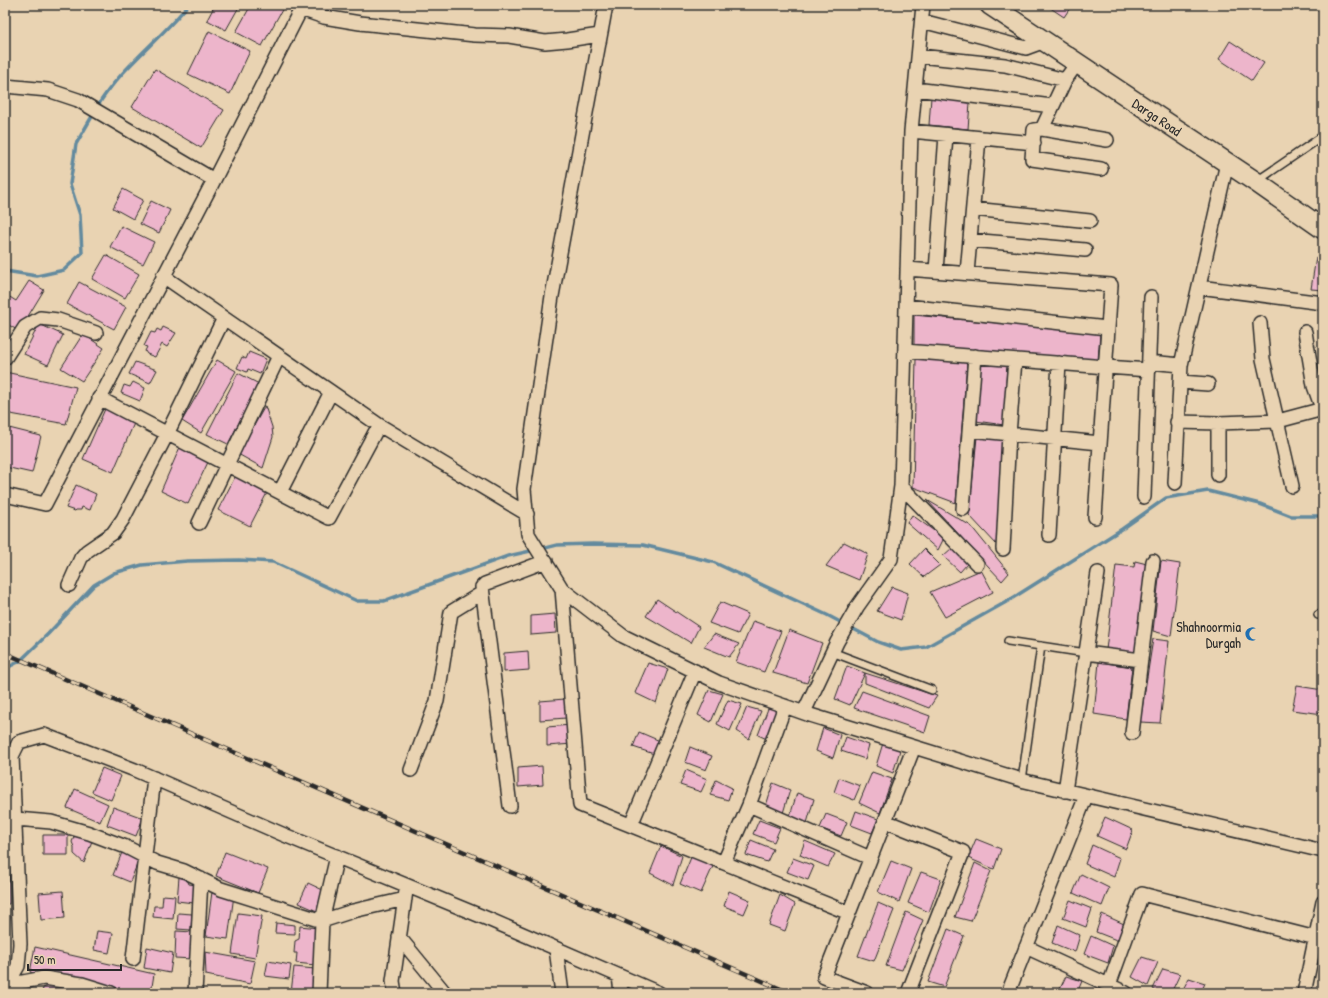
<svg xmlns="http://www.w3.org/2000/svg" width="1328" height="998" viewBox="0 0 1328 998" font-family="'Patrick Hand',sans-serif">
<rect width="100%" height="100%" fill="#e9d3b2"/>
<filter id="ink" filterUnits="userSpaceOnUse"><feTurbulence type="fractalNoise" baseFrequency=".025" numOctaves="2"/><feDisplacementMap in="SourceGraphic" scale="8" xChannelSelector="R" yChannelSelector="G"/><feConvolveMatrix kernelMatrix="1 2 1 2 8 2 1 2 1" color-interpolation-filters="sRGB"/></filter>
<g filter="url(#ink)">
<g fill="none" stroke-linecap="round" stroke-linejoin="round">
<path stroke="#638a9e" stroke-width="3.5" d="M97 107C120 68 160 40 188 5
M5 271 37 276 64 270 82 253 80 215 70 184 76 144 94 113
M541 549 557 545 593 544 643 545 713 562 827 615 878 642 901 650 926 647 1008 601 1122 529 1166 498 1208 491 1260 504 1291 516H1323
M5 669 20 661 48 634 94 585 114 573 142 565 187 561 239 560 273 562 357 601H384L508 556 535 550"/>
</g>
<path fill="#edb5cb" stroke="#2b2b2b" d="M215 5H240L226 30 207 20Z
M251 5H277L283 8 262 46 236 32Z
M1046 5H1072L1064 17Z
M209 31 250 51 230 94 188 74Z
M1230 41 1264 63 1252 81 1219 59Z
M155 69 224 110 201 148 132 107Z
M931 97 970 103 968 129 929 125Z
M123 189 143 200 133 219 113 208Z
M151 201 170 210 159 233 140 224Z
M121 226 154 242 143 264 110 247Z
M106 255 139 274 125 298 92 279Z
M1316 257 1323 258V290L1311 289Z
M29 281 44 290 19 331 5 323V294L16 301Z
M79 282 126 307 114 329 67 304Z
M914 315 1100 333 1098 361 914 345Z
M39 324 63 335 48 365 24 354Z
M163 327 176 333 167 347 162 344 155 357 147 354 145 351 147 347 144 346 151 332 155 333 157 329 161 331Z
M83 334 104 348 82 381 61 368Z
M249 352 266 359 260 374 248 369 247 372 237 368 242 357 246 359Z
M916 359 967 362 956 503 913 487Z
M217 360 236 371 201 433 182 421Z
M135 362 157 370 150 383 129 374Z
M980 364 1007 365 1004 425 976 421Z
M5 372 76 387 66 424 5 413Z
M238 373 259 384 228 444 207 434Z
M133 382 145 388 140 401 121 393 124 385 130 387Z
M265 406 272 427 273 437 263 468 238 454Z
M105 409 135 421 113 472 83 459Z
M5 427 41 436 32 473 5 467Z
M977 437 1003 439 997 545 969 515Z
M180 447 209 460 188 504 161 491Z
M236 475 268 491 250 526 218 510Z
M76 485 96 494 90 510 82 507 81 510H76L75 511 66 508Z
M927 500 971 526 1009 573 1002 581Z
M912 515 944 538 938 550 907 523Z
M844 542 868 554 859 580 826 566Z
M952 548 967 564 960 572 943 556Z
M924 549 940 565 924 577 910 564Z
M1135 561 1147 564 1135 655 1106 650 1116 565 1134 567Z
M1161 561 1180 564 1171 636 1153 631Z
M981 570 993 592 945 617 930 592Z
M892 587 908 593 901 620 877 611Z
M657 599 699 627 691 643 646 616Z
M720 602 748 614 738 634 709 623Z
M555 614 556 633 531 635V616Z
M753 621 781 631 764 672 736 662Z
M789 630 822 643 807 683 773 673Z
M714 634 739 644 729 657 704 647Z
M1153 639 1169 641 1160 723 1140 722Z
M528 651 529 670 504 672V653Z
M1099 662 1132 667 1126 719 1094 714Z
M648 663 668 669 656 703 635 693Z
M847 666 865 673 850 705 835 699Z
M865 673 937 696 929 708 865 683Z
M1297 686 1323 690V714L1292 710Z
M709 690 723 694 711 722 698 715Z
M862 691 930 716 925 732 854 708Z
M565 699 566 718 540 720V701Z
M728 700 742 704 730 731 717 724Z
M769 706 781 711 769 740 758 735Z
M747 707 761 711 749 739 737 731Z
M571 725 572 744 547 746V727Z
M823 728 840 735 833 758 816 751Z
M639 732 660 741 654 754 633 747Z
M846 737 869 745 865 759 841 751Z
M883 743 900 750 893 773 876 766Z
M690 747 712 756 706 770 685 762Z
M542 766 543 785 518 787V768Z
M102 768 121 776 111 800 92 792Z
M686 770 707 779 701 792 680 785Z
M872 772 892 779 880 813 859 803Z
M839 778 860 786 854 800 834 792Z
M716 780 732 788 728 800 710 795Z
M773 783 790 790 783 813 766 806Z
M75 789 108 804 100 822 67 808Z
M797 793 814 799 807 823 790 816Z
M5 807H8L9 904H5Z
M113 807 143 818 136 836 107 825Z
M856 811 878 819 872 833 851 825Z
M826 814 847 822 841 836 820 828Z
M1105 817 1133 830 1126 849 1097 836Z
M759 820 780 828 774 842 753 834Z
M76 832 93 838 84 863 74 854V847L72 842Z
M43 835H68V855H43Z
M976 839 1001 849 994 869 968 858Z
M751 840 773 849 767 862 746 855Z
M805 841 835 854 828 867 800 855Z
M1092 845 1120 858 1114 877 1085 864Z
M661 846 682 856 673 885 650 873Z
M123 850 140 857 130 882 113 875Z
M225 852 268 869 258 893 216 876Z
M692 855 714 864 701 893 680 884Z
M793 858 814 866 808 880 787 872Z
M891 861 911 869 899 902 878 892Z
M975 863 991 871 971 921 955 917Z
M921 872 941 879 929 912 908 903Z
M1081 874 1109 888 1102 906 1073 893Z
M179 877H186L189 884 196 885 194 903 177 901Z
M308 883 327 892 317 911 299 903Z
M63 891 65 918 41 920 39 893Z
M729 891 750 900 744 914 724 906Z
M212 892 234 895 228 939 206 936Z
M163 895 175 896 173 919 153 917 154 906H162Z
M780 895 795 904 785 931 769 925Z
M1070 900 1092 909 1086 927 1063 918Z
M878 903 894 910 874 961 858 956Z
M906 912 923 920 902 970 886 966Z
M178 913 192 914 191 930 177 929Z
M238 913 262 916 255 958 232 954Z
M1102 914 1124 924 1119 941 1096 932Z
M5 915 10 916 5 954Z
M276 923 295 925V934L275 933Z
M1058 925 1080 935 1075 952 1052 943Z
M300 926 318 928 315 965 296 963 297 953H294L295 941 299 939Z
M948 929 964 936 944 987 928 982Z
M97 931 113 933 109 953 94 950Z
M176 931 193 932 192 959 175 958Z
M1091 936 1113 946 1108 963 1084 954Z
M35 947 154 974 151 993H131L30 972Z
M147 947 173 953 170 973 144 968Z
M205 952 255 961 250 984 206 975Z
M1142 957 1158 962 1148 986 1132 977Z
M268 961 291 965 289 979 265 976Z
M294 967 315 969 312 993H291Z
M1163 969 1180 974 1171 993H1161L1153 989Z
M1066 976 1082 981 1077 993H1058Z
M1189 978 1205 983 1201 993H1181Z
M57 983 98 993H42L43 988Z"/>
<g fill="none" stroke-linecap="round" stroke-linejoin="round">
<defs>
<path id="lane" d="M1257 181 1323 136
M1318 615 1323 613
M1008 641 1086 653
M832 652 932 690
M1022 780 1041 646"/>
<path id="street" d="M606 5 552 296 524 489 528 534 562 589 623 636 719 683 810 715 1025 781 1323 851
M301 9 324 17 360 23 475 35 509 36 545 42 567 40 600 35
M922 21 1026 48 1045 41
M919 56 1005 65 1065 80
M5 86 48 90 78 100 214 180
M915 89 1052 106
M1042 129 1065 80 1078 62
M911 131 1034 143
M1101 169 1032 159 1034 130 1042 129 1107 140
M973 209 1090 221
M970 240 1085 250
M907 269 1111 285 1095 517
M936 271 946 135
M967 273 979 138
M163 276 379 425 527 514
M1199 287 1323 303
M906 306 1107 328
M1260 323 1263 359 1292 486
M1305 332 1314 386 1323 411
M905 351 1106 367 1149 370
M5 358 25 327 40 318 58 320 96 333
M1149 362 1181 365 1175 483
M1181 365 1227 163
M1180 382 1208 384
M99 398 329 518 379 425
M1177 422 1218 423 1278 421 1323 409
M970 430 1100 443
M1218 475V423
M901 486 977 564
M280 492 331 392
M5 495 45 504 214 180 303 5
M1144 497 1151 297
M963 509 975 356
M199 523 279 356
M1049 535 1059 363
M1003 549 1009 434 1015 360
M69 585 81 558 87 551 113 533 123 519 167 434 224 318
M562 589 580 805 849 913
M1086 653 1141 660
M804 712 837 642 857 607 891 559 901 486 911 131 923 5
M1132 733 1153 561
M411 770 437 701 451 612 482 593
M1065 791 1098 573
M749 805 870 858
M510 806 482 587 485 584 546 561
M16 819 51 822 89 833 126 847 157 863 184 871 221 889 322 921 353 911 405 899
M885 821 963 852 908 993
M631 825 695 671
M724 862 749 805 785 706
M399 937 445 993
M1026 947 1126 993
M556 949 562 993
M133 959 154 778
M619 976 621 993
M7 985 44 978 82 984 111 993
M1109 985 1142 894 1316 938
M6 993 7 985 18 966 20 944 12 756 19 742 44 735 135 770 282 834 488 919 659 993
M195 993 201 879
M319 993 322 921 337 856
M395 993 393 981 406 891
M867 993 824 977 914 747
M1008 993 1086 796
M1304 993 1323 902"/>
<g id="secondary">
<path id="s1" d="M990 5 1256 182 1323 229"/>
</g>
</defs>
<use href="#lane" stroke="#2b2b2b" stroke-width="10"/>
<use href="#street" stroke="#2b2b2b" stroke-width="16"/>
<use href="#secondary" stroke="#2b2b2b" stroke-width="22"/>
<use href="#lane" stroke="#e9d3b2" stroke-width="7"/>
<use href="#street" stroke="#e9d3b2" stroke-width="13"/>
<use href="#secondary" stroke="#e9d3b2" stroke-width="19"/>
<defs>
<path id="rail" d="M5 653 790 993"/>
</defs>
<use href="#rail" stroke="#2b2b2b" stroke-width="4.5"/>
<use href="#rail" stroke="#e9d3b2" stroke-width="3" stroke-dasharray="9" stroke-linecap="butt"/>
</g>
</g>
<defs>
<symbol id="mosque-bare" viewBox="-9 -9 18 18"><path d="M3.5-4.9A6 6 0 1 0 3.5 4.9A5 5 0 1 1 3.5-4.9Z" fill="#1f6fb2" stroke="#e9d3b2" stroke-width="2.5" paint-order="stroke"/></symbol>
</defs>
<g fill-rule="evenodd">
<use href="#mosque-bare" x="1242" y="624" width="20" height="20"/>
</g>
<g text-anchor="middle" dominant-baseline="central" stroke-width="3" stroke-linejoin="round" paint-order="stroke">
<g font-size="14" fill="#2b2b2b" stroke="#e9d3b2">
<text stroke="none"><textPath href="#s1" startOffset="201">Darga Road</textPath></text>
</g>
<g font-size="14" fill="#2b2b2b" stroke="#e9d3b2" text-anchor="end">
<text x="1241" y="626">Shahnoormia<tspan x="1241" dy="16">Durgah</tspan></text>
</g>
</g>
<rect width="1328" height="998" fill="none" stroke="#e9d3b2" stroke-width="20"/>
<rect x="10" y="10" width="1308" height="978" fill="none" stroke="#2b2b2b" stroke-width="1.5" filter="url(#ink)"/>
<path d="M28 964v6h93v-6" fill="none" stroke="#2b2b2b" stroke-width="2"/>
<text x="34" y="964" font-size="12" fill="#2b2b2b" stroke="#e9d3b2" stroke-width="3" paint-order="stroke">50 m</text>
</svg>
